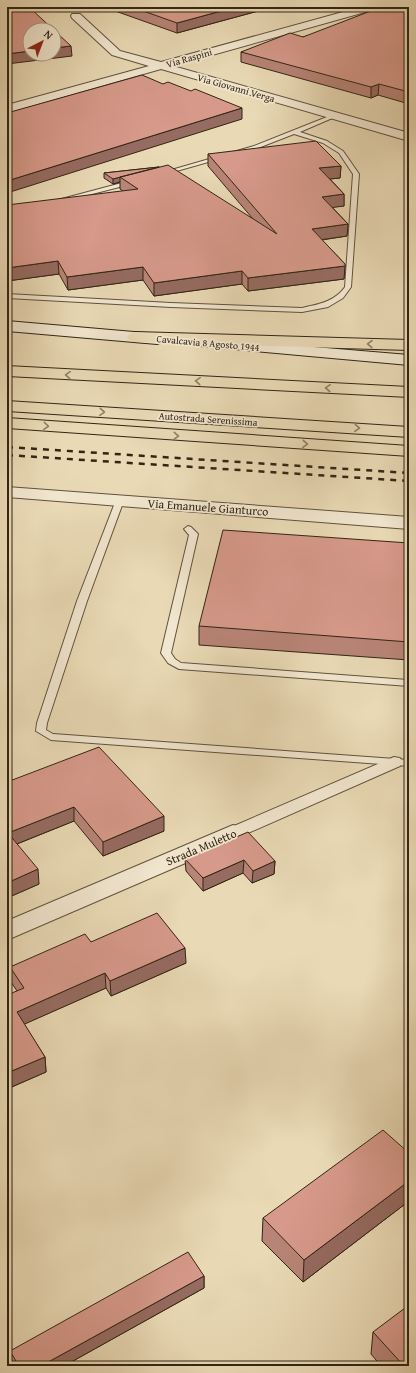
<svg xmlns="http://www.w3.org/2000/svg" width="416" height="1373" viewBox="0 0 416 1373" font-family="'Gentium Book Plus',serif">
<rect width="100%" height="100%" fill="#e9d9b5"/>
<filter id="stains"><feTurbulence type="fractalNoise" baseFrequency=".005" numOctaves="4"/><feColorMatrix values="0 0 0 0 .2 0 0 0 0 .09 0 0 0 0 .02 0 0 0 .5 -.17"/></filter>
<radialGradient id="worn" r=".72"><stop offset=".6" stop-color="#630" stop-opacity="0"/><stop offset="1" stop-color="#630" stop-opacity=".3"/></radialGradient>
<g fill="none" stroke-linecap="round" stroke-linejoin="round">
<defs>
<path id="service" d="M332 115 337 116 300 132 327 141 343 151 359 174 351 287 343 298 328 307 302 312 171 307 7 298V294L171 303 302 308C319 304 334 302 345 287L353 174 339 153 323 143 294 134 258 148 166 174 161 173 254 146Z
M133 180 135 181V183L57 203 54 201Z
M120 497 124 500 87 601 47 723 46 730 53 734 409 760V766L51 740 36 731 37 723 77 601 116 500Z
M188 526 191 527 198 534 171 653 175 659 181 663 408 680 409 686 179 669 168 663 161 653 189 535 184 529Z"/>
<path id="pedestrian" d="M394 757 400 758 402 762 400 766 239 837 233 839 227 837 225 833 227 829Z"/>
<path id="minor" d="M361 7H377L376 9 173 66 409 133V141L161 69 7 113V105L149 66 112 55 72 18 71 16 72 14H80L120 51 161 62Z
M7 487 409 517V529L7 497Z
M233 825 241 827 245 833 241 839 7 940V921Z"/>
<path id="secondary" d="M7 321 157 334 163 336 165 339 163 342 157 344 7 331Z
M206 338 409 355V365L200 346 198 343 200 340Z"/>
<path id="motorway" d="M135 332 409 340V350L135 342 129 340 127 337 129 334Z
M7 366 409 387V397L7 376Z
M7 401 409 427V437L7 411Z
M7 418 409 446V456L7 428Z"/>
</defs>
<use href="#service" stroke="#60523c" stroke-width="2"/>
<use href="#pedestrian" stroke="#60523c" stroke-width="2"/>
<use href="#minor" stroke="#60523c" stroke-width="2"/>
<use href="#secondary" stroke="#322514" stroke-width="2"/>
<use href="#motorway" stroke="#322514" stroke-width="2"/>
<use href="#service" fill="#f1e6cf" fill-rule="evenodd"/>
<use href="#pedestrian" fill="#f1e6cf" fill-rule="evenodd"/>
<use href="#minor" fill="#f1e6cf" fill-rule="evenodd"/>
<use href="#secondary" fill="#f1e6cf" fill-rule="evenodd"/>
<use href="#motorway" fill="#e9d9b5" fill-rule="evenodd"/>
<path stroke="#322514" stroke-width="2.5" stroke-dasharray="6 6" stroke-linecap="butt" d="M7 447 409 473
M7 455 409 481"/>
</g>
<path fill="#b88477" stroke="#322514" d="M104 7H273L177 33Z
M409 7V104L378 95 371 98 241 62V52L303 37Z
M208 154 341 166 340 178 330 179 344 194V206L332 207 348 224 347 236 322 240 345 264 344 279 248 291 242 284 154 296 143 280 68 290 59 274 7 281 123 191 120 189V182L113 184 104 178V173L159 167 253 219 208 166Z
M409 543V660L199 645V626Z
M7 782 164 831 103 856 74 821 17 844 39 884 7 898Z
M185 859 275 861 274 874 252 883 243 873 203 891 186 871Z
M91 942 186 963 111 996 106 988 24 1024 45 1057 46 1072 7 1089 17 991 11 982 10 967Z
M409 1153V1201L303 1282 262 1241 263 1218Z
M204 1276V1288L64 1366H13L11 1363 10 1351Z
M373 1332 409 1366H381L371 1354Z"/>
<path fill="#966b61" stroke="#322514" d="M236 7H273L177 33V23Z
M71 46 72 56 7 64V54L30 51V54H54V48Z
M379 84 378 95 371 98V87Z
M242 108V119L7 193V181Z
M341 166 340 178 319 180V168Z
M120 177V182L113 184V179Z
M344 194V206L321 209 322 197Z
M348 224 347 236 312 241V229Z
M58 261 59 274 7 281V268Z
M345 266 344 279 248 291V278Z
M143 267V280L68 290 67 277Z
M242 271V284L154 296V283Z
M74 807V821L9 847 8 833Z
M164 816V831L103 856V842Z
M244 860 243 873 203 891V878Z
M275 861 274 874 252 883 253 871Z
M38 869 39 884 7 898V883Z
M185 948 186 963 111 996 110 981Z
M105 973 106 988 18 1027 17 1012Z
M45 1057 46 1072 7 1089V1073Z
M409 1181V1201L303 1282 304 1260Z
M204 1276V1288L64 1366H41Z"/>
<path fill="#d6998a" stroke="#322514" d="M7 7H29L71 46 54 48V30H30V51L7 54Z
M132 7H236L177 23Z
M383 7H409V92L379 84 371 87 241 52 290 33 303 37 376 9Z
M142 75 163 84 168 82 191 91 195 89 242 108 7 181V113Z
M316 141 341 166 319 168 344 194 322 197 348 224 312 229 345 264V266L248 278 242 271 154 283 143 267 67 277 58 261 7 268V205L138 189 120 177 168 165 277 234 208 154Z
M159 167 113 179 104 173Z
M223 530 409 543V642L199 626Z
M99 747 164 816 103 842 74 807 8 833 38 869 7 883V782Z
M248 832 275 861 253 871 244 860 203 878 185 859Z
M157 913 185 948 110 981 105 973 17 1012 45 1057 7 1073V995L24 988 10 967 85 934 91 942Z
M383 1130 409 1153V1181L304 1260 263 1218Z
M188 1252 204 1276 41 1366H19L10 1351Z
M409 1305V1366H404L373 1332Z"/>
<defs><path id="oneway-chevron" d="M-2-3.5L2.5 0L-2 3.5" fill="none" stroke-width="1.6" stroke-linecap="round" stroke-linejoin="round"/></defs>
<g stroke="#8e7f64">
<use href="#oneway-chevron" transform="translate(370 344) rotate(-179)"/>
<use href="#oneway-chevron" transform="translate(68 375) rotate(-177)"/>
<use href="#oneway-chevron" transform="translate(198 381) rotate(-177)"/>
<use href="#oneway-chevron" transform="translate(328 388) rotate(-177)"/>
<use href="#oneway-chevron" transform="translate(102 412) rotate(4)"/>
<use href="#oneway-chevron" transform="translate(46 426) rotate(5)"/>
<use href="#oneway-chevron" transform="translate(357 428) rotate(4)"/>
<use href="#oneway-chevron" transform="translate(176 436) rotate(4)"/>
<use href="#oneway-chevron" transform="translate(305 444) rotate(4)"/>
</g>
<g text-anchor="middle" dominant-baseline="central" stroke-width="3.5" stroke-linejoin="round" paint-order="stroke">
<g font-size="10" fill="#322514" stroke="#f1e6cf">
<text transform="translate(189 58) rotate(-16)">Via Raspini</text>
<text transform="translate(236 88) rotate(16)">Via Giovanni Verga</text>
<text transform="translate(208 343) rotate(5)">Cavalcavia 8 Agosto 1944</text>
<text transform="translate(208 419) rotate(4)">Autostrada Serenissima</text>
</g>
<g font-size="12" fill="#322514" stroke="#f1e6cf">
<text transform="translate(208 507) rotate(4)">Via Emanuele Gianturco</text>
<text transform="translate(201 847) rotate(-23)">Strada Muletto</text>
</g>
</g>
<rect width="416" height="1373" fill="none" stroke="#e9d9b5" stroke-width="24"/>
<rect x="8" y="8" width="400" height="1357" fill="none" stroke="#322514" stroke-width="2"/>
<rect x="12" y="12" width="392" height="1349" fill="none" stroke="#322514"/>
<g transform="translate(42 42) rotate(42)"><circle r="19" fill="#f1e6cf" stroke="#a59984"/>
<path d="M0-3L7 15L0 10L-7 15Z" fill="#8f2418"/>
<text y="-6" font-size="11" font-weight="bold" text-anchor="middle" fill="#322514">N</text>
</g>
<rect width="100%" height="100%" filter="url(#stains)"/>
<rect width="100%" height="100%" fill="url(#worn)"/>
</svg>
